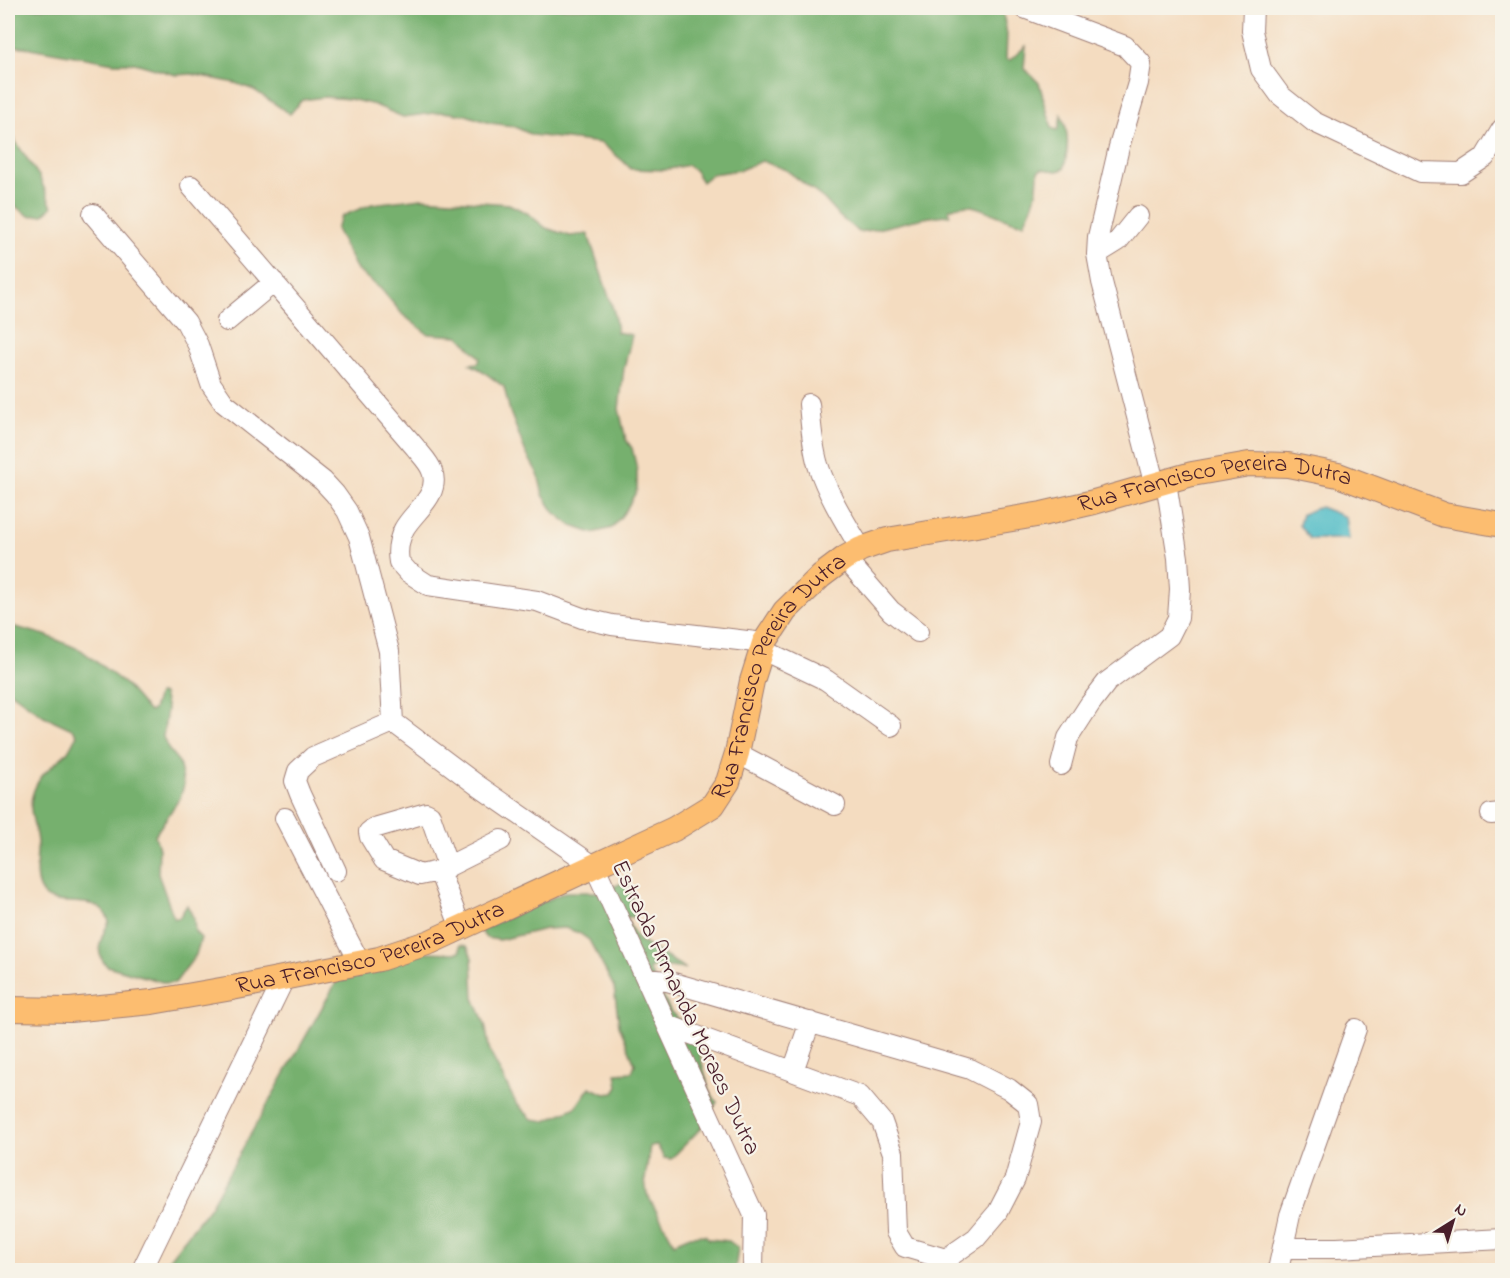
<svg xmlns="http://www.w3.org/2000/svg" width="1510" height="1278" viewBox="0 0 1510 1278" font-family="'Indie Flower',sans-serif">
<rect width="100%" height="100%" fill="#f7f3e8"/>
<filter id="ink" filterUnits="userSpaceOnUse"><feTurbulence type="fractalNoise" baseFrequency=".0167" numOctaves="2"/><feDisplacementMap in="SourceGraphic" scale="12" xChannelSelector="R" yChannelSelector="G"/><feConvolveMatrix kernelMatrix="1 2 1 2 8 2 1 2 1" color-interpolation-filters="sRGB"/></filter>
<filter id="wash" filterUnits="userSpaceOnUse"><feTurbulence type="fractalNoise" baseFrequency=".008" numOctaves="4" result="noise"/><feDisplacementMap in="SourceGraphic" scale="24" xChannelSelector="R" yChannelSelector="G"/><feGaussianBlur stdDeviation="1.35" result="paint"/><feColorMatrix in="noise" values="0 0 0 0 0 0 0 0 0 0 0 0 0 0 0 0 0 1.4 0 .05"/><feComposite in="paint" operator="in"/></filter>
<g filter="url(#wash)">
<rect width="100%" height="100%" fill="#f4dcc0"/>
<path fill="#76b06e" stroke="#60684c" stroke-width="1.5" d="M8 8H1002L1007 34 1006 59 1010 60 1026 46 1024 68 1039 83 1052 128 1057 130 1059 128 1061 115C1070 133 1068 150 1064 169L1057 171 1042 169 1038 171C1038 192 1034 205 1024 223 999 222 972 195 949 210L950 215C917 216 891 228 859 232L840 217 824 199 786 170 762 161 740 170 712 174 702 182 695 171 688 165 665 170 631 169 623 161 601 143 532 135 513 126 490 123 466 115 443 112 403 117 375 105 350 99 324 97 302 100 290 114 254 90 235 83 192 74 176 75 135 63H114L24 47 8 46Z
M8 123 15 141 39 176 52 207 43 215 29 216 8 201Z
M422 198 509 204 527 213 546 228 570 236 588 234 614 312 617 332 632 335 624 368 619 409 626 440 632 448 637 469V490L626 510 612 528 592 533 572 526 554 512 543 495 538 474 526 453 510 412 504 387 481 370 470 364 478 363 480 358 459 336 428 334 403 315 381 289 357 270 336 229 342 216 372 204Z
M8 625 45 635 81 650 125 684 149 712 153 710 158 694H163L167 709 163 737 169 750 179 762 184 785 180 798 155 835 159 849 158 874 174 918H179L187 905 194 919 195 932 201 938 196 955 175 983H166L107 966C93 953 101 937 109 922 100 889 56 912 42 893 32 880 38 858 37 843 36 826 27 810 33 793 40 771 54 767 68 751 71 746 74 740 77 735L74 730 44 716 8 690Z
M624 882 630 886 635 911 634 917H625L638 940 686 969 659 966 649 969 671 1012 694 1033 710 1092 717 1102 702 1127 671 1159 664 1158 657 1145 650 1146 645 1180 647 1194 674 1243 690 1236 705 1235 709 1239 729 1241 738 1248 735 1270H160L209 1208 342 972 424 952 455 953 460 951V945L467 946 472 958 474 998 485 1024 490 1052 516 1103 532 1119 546 1121 576 1107 590 1087 605 1094 614 1093 618 1087 616 1073 632 1072 635 1064 619 1025 614 987 589 940 579 933 565 928 546 929 499 940 486 938 480 930 565 892H602Z"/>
<path fill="#4dbbc6" stroke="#4c6d78" stroke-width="1.5" d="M1320 507 1346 517 1349 539H1310L1299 525 1302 514Z"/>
</g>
<g filter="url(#ink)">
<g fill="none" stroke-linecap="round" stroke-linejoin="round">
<defs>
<path id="minor" d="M1024 8 1125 46 1141 63 1138 83 1119 147 1098 237 1097 254 1102 282 1155 486
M1253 8 1252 31 1261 69 1280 95 1314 122 1420 172 1461 173 1485 157 1502 129
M191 186 415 447C421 455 429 462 432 471 441 495 414 511 404 529 399 539 397 551 399 562L408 572 428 585 537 601 582 618 612 625 764 643
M93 214 186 322 198 345 211 384 224 403 323 481 335 494 347 511 359 537 389 651 393 722 477 785 595 867 754 1215 753 1270
M1097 254 1118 241 1138 216
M227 321 274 282
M809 404C811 424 812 445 818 465 828 495 845 522 861 549
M845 558 891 611 918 632
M763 650 826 680 891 726
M737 753 835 805
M1061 765 1068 738 1090 704 1107 682 1169 636 1178 618 1180 589 1178 558 1166 482
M1491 814 1502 813
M285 818 360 963
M336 871 300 794 295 781 298 771 313 757 393 722
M439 871 420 875 384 860 370 837 369 832 374 828 426 813 430 815 448 867
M461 928 439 871 501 840
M646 979 667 981 970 1069 1009 1089 1028 1104 1031 1122 1015 1179 998 1212 976 1238 946 1259 905 1247 896 1232 893 1153 882 1122 860 1096 667 1025
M793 1071 810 1022
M1283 1248H1337L1502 1239
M142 1270 284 979
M1278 1270 1290 1215 1356 1029"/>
<g id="major">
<path id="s1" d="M8 1009 70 1010 152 1002 232 988 379 959 430 942 674 829 713 805 728 782 737 753 752 681 764 643 785 611 821 576 845 558 861 549 887 540 1042 514 1094 502 1192 474 1249 464 1288 465 1338 475 1444 515 1502 525"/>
</g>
</defs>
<use href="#minor" stroke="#9f7e76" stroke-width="22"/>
<use href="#major" stroke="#9f7e76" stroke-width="26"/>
<use href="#minor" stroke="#fff" stroke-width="20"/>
<use href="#major" stroke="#fcbd6f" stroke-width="24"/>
</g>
</g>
<g text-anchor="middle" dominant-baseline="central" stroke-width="4.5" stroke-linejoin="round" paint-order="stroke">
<g font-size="24" fill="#4a1f2b" stroke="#f7f3e8">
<text stroke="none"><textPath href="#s1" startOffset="1414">Rua Francisco Pereira Dutra</textPath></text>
<text stroke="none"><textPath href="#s1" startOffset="892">Rua Francisco Pereira Dutra</textPath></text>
<text stroke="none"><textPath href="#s1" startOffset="370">Rua Francisco Pereira Dutra</textPath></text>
<text transform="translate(685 1008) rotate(65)">Estrada Armanda Moraes Dutra</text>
</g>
</g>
<rect width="1510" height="1278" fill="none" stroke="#f7f3e8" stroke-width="30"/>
<g transform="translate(1453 1221) rotate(37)" stroke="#f7f3e8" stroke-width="4.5" paint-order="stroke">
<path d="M0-4.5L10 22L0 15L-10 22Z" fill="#4a1f2b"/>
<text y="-9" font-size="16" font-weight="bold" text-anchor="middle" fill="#4a1f2b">N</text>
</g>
</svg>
